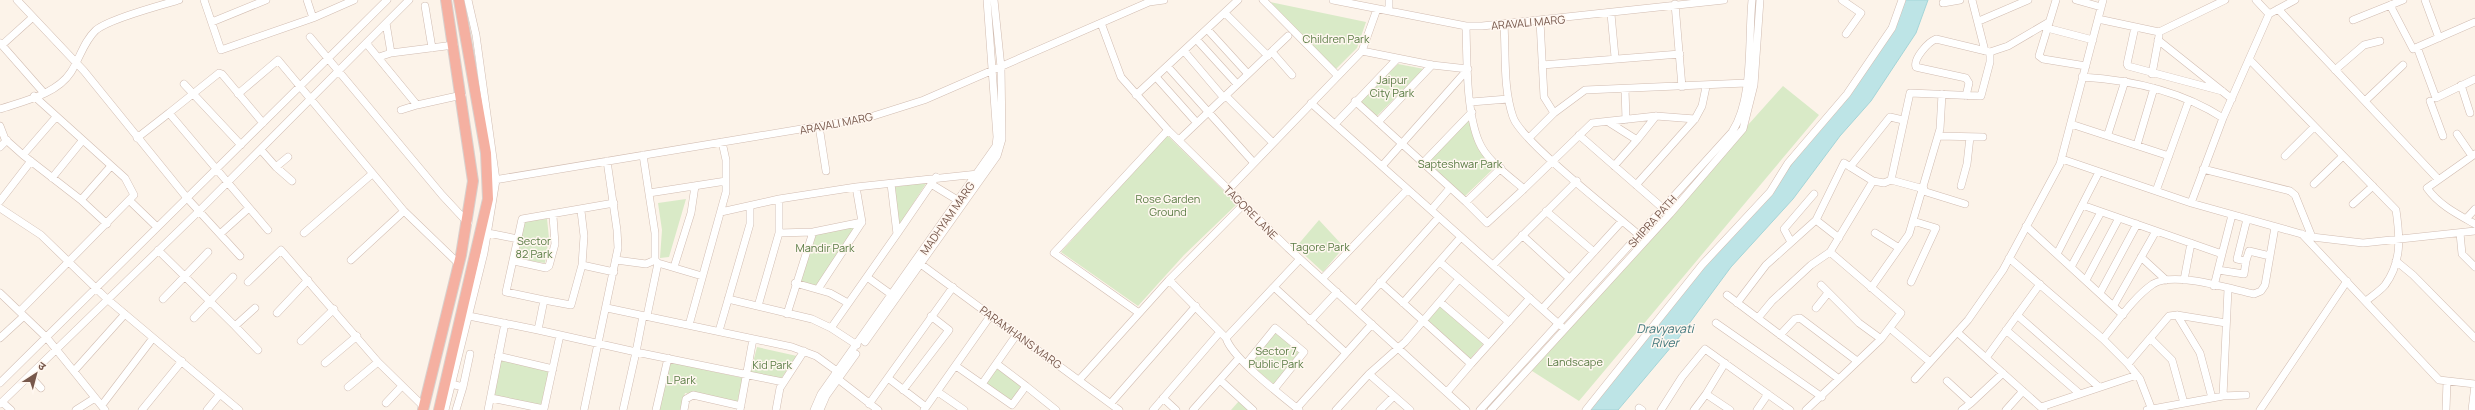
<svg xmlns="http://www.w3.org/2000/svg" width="2475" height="410" viewBox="0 0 2475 410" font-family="Manrope,'Noto Sans Devanagari',sans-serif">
<rect width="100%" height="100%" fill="#fcf3e9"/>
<path fill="#d9eac7" d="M1270 2 1366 22 1357 48 1336 69Z
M1398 64 1424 69 1376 117 1360 101Z
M1783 86 1819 115 1579 401 1529 369Z
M1470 118 1478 148 1495 167 1464 197 1427 164Z
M1167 135 1237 204 1184 255 1138 306 1061 252Z
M927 182 898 227 895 187Z
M686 199 669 257 660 258 662 230 658 203Z
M547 219 549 238 545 263 517 259 524 221Z
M1319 220 1344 247 1323 272 1296 247Z
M862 222 818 289 795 283 813 232Z
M1440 305 1484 343 1470 359 1427 320Z
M1276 330 1302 352 1275 385 1248 363Z
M757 347 797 356 780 380 750 374Z
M500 360 549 371 541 405 493 395Z
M669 362 743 378 737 404 685 393 681 410H659Z
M997 364 1025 387 1012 404 983 385Z
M1239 401 1249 410H1231Z"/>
<path fill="#bde4e6" stroke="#a4d5d8" d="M1905 0H1928L1916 33 1871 101 1840 136 1793 199 1731 267 1677 340 1618 410H1588L1716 250 1779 182 1815 132 1854 85Z"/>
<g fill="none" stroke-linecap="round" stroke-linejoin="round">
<defs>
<path id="minor" d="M17 0 84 71 187 198 240 256
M204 0 221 50 313 18 354 0
M307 0 313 18
M1263 0 1338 76
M1333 0 1466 26H1482L1724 0
M1389 0V11
M1842 0 1861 13 1846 34
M1972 0 1985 51
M2056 0 2039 56 2043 59 2086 66
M2076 0 2101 7
M2256 0 2269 14
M2425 0 2439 38
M1943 3 1960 0
M1675 4 1682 87
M2390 5 2413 49 2475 22
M425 6 432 48
M2278 9 2438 179
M1225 13 1268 56
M1611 14 1615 57
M2098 19 2159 32 2225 0
M2353 20 2403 0
M1540 21 1544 97 1554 113
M1979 21 2028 0
M212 22 266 0
M386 23 409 0
M1101 23 1121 77 1168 130 1288 248 1466 410
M1504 25C1506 55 1503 88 1513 117 1521 141 1615 214 1639 235
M1466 26C1467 59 1466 112 1479 142 1487 161 1509 176 1524 189L1592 123 1656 116 1695 119
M2135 27 2127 64 2128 66 2222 91
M2047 28 2093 40
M1207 29 1248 74
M310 37 442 195 468 223
M1196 39 1237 84
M2158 40 2232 99
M0 43 44 93
M366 43 417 105 462 95
M2 45 33 17
M2417 47 2436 98 2475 79
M1184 51 1224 98
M1362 51 1432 65 1468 69
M1272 52 1292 75
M379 57 391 53 454 45
M2249 59 2396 210C2400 237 2402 262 2385 285 2380 291 2372 296 2366 301
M1542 65 1680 54
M1168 67 1254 163
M2335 70 2364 45 2380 41
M2152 74 2159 36
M1156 77 1197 123
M2082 77C2132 80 2181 91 2223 118
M184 84 241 145
M2461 85 2470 113
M1625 89 1626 120
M238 94 278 60 404 211 459 264
M1136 95 1238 0
M1226 96 1273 143
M1966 96 1969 83 1966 78 1920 68 1916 67C1913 59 1928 42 1936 39L1990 52
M1355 101 1466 202 1501 168
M2365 101 2403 65
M2430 101 2443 136
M1471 102 1508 99
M1311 103 1561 326
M0 109C24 101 57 94 71 72 80 58 84 41 96 30 109 19 161 5 179 0
M401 110 417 105
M169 113 219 73 222 74 263 123
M1378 122 1432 65
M1610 123 1637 140 1656 116
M1335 124 1397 59
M2071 124 2169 156
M0 126 5 139 23 155 56 117
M819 126 826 171
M2108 134 2125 81
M2457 134 2472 156
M1579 135 1666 211
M1938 136 1983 137
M137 138 169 113 268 230
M1529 138 1554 113 1585 90 1746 83
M1179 140 1288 36
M2137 145 2154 88
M0 147 7 140
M261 150 276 167 288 157
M2475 154 2427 188C2439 205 2457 214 2475 224
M23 155 81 200 111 166
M2285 156 2314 127
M2062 159 2191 203 2312 237 2363 243 2475 231
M1423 163 1472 112
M1382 166 1468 69
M1614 166 1637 140
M276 167 292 181
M1850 167 1890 117 1903 120
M2203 169 2290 191 2295 195 2312 237
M52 178 82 141
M1891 180 1910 93 1981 96 1990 62V52L2008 46 2049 22
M488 181 867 118 924 100 1149 2 1164 0
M931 184 959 201
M2314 184 2343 156
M1636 185 1695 119 1702 106 1706 87
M1961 186 1967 164 1970 137
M1229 189 1362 51 1377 9
M1923 191 1965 204
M2156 191 2189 100
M649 193 726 181
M81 200 107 224
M0 201 31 161
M130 201 157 227
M1466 202 1487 223 1524 189
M2191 203 2223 118 2269 14 2295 0
M2353 204 2373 186
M2082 205 2222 254 2232 215
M0 208 41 235 107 299 239 410
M1431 210 1450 188
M581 211 584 236 582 265 614 272
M1546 211 1594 252
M721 212 779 199 856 187 978 174
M2247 219 2237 259 2246 261 2249 251 2270 256
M2466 219 2475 209
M1816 220 1839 238
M2026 226 2123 315
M304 233 372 174
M488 233 518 239
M779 233 813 232 862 222
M1875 233 1899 248
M2460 233 2462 254 2475 267
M220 234 249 208
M897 234 936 177
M2302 234 2439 380 2475 384
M1522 235 1569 278
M1791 242 1784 229 1814 194
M158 250 235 326 255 308
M2057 254 2099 172
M2141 257 2166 280
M2009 258 2103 339 2128 364 2140 379 2152 410
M351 260 404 211
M616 260 646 264 655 260V233L643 155
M655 260 658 263 702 276
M514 261 546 268 549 266 555 244 553 216
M2396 261 2413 275 2475 338
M1440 262 1509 322
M582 265 571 305 544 300 538 330 636 352 623 410
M922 265 1119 410
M1493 265 1577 181
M674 267 691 213 695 186
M2071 267 2101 212
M2218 270 2244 274 2246 261
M867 277 892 295
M1322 279 1407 190
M1169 280 1226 338C1232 358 1281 395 1299 410
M2086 280 2119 218
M2184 280 2191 243
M248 282 281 250 378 362 424 407
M1380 282 1471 364 1530 298
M1911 282 1936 228 1913 221
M795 283 830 293 848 303
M1821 285 1859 323 1881 339
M2214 286 2222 254
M1274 287 1346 353
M1871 288 1909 234 1940 129 1942 94
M818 289 862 222 856 187
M0 293 47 338 105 410
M2100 293 2137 224
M1727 295 1839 379 1881 339 1901 313 1830 252
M163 299 208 252
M728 299 812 319 831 328 857 345
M544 300 506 292 522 219 614 203
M1440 302 1489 344
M1403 303 1461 237
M1737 303 1766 265 1816 220 1844 163 1873 181
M2114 305 2156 231
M758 306 779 233V199
M607 308 792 347 816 356 841 374
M1816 308 1828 293
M1542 309 1622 221
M1356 310 1439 217
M20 311 134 195 125 178 34 96
M277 313 308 280
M1139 313 1054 253 1168 130
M787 314 813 232
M2017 315 2099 387
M2177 315 2200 353 2212 398
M469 316 538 330
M643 316 636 352 783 382
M647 316 658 263
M194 318 233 277
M1758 318 1772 301 1811 265 1830 252 1873 181 1884 183 1891 180 1924 189
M1310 321 1337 292
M1716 323 1822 397
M689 325 726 192V160L722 142
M235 326 258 350
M831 328 897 234 891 184
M1891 329 1930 362
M2006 330 2080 394
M719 331 750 224V207
M1957 332 2044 410
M1780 335 1795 319 1800 318 1857 361
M0 338 24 316
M1226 338 1300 259
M2150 338 2172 360 2184 403
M2103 339C2118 321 2134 297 2153 284 2174 271 2230 289 2254 294L2261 291 2265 285 2275 227
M301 341 334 309
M865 342 997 156 1002 139 1001 67 994 0
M498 356 553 369
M1986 358 2040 284
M325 363 357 336
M1725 363 1706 394 1730 410
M997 364 1026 386
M1246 364 1275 328 1304 352 1275 388
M2128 364 2169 316 2177 315 2226 323
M956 366 1012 405 1026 386 1056 410
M74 371 125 314
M1369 374 1410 410
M30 376 41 388
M888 378 926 407
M838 379 878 410
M1080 379 1169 280 1244 204
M1915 379 1968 320 2003 270 2060 164 2103 0
M1220 380 1253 410
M1947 381 1971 403 2003 373
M0 383 387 0
M451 384 463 387 470 354
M982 384 1017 334
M348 387 378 362
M903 390 949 330 931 316
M938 392 964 410
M1447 392 1471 364
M2223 396 2228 289
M491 398 544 409 560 335
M1163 398 1176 410
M2 402 11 410
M386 403 401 387
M1111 403 1196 306
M0 404 199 211 386 23 391 53
M869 404 953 287
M102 405 153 338
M2041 407 2137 375
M1297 408 1372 324
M1639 408 1642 410
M76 410 95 398
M142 410 182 361
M207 410 220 394
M445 410 484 253 496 180 476 35 468 0
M456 410 463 387
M488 410 505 323
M584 410 618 248 617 230 607 161
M656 410 668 358
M684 410 686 399 693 395 741 406
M740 410 753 339
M776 410 780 388 804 351
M814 410 821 394 996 146 997 137 987 0
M820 410 826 396 856 354
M924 410 991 315
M1153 410 1220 332
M1193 410 1239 358
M1336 410 1369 374 1405 342 1459 279
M1380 410 1394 396
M1480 410 1732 132C1754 99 1748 39 1752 0
M1491 410 1670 214 1743 129 1754 85 1760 0
M1586 410 1702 265 1770 192 1788 163 1847 94 1892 28 1902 0
M1661 410 1682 377 1705 349 1790 410
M1694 410 1706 394
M1757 410 1768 394
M1806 410 1839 379
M1962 410 1971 403
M2006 410 2023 391
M2147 410 2223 396 2246 395
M2260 410 2347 281
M2446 410 2447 381
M2472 410 2475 385"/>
<path id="highway" d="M423 410 461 255 473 181 446 0
M439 410 488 199 486 153 459 0"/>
</defs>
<use href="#minor" stroke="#d1bcb1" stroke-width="8"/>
<use href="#highway" stroke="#d9d0cd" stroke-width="12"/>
<use href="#minor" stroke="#fff" stroke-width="7"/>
<use href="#highway" stroke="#f5b0a1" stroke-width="10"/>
</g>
<g text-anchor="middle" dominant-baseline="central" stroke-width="3" stroke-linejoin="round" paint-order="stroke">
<g font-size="11" fill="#77584c" stroke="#fff7f0">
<text transform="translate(1528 22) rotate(-5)">ARAVALI MARG</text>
<text transform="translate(836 123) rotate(-11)">ARAVALI MARG</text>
<text transform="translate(1251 212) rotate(45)">TAGORE LANE</text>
<text transform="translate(947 218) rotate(-55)">MADHYAM MARG</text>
<text transform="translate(1652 221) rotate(-48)">SHIPRA PATH</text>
<text transform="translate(1021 337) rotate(36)">PARAMHANS MARG</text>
</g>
<g font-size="11" fill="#5a7c44" stroke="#fff7f0">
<text x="1336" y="38">Children Park</text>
<text x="1392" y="79">Jaipur<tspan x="1392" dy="13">City Park</tspan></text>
<text x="1460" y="163">Sapteshwar Park</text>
<text x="1168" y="198">Rose Garden<tspan x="1168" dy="13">Ground</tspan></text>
<text x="534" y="240">Sector<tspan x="534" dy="13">82 Park</tspan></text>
<text x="1320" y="246">Tagore Park</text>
<text x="825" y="247">Mandir Park</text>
<text x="1276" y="350">Sector 7<tspan x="1276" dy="13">Public Park</tspan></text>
<text x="1575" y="361">Landscape</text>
<text x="772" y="364">Kid Park</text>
<text x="681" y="379">L Park</text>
</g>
<g font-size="12" font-style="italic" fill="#40777c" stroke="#fff7f0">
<text x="1665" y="328">Dravyavati<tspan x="1665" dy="14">River</tspan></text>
</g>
</g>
<g transform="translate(36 374) rotate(36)" stroke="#fff7f0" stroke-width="3" paint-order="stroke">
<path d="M0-3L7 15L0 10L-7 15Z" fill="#77584c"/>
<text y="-6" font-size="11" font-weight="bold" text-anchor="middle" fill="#77584c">उ</text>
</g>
</svg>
